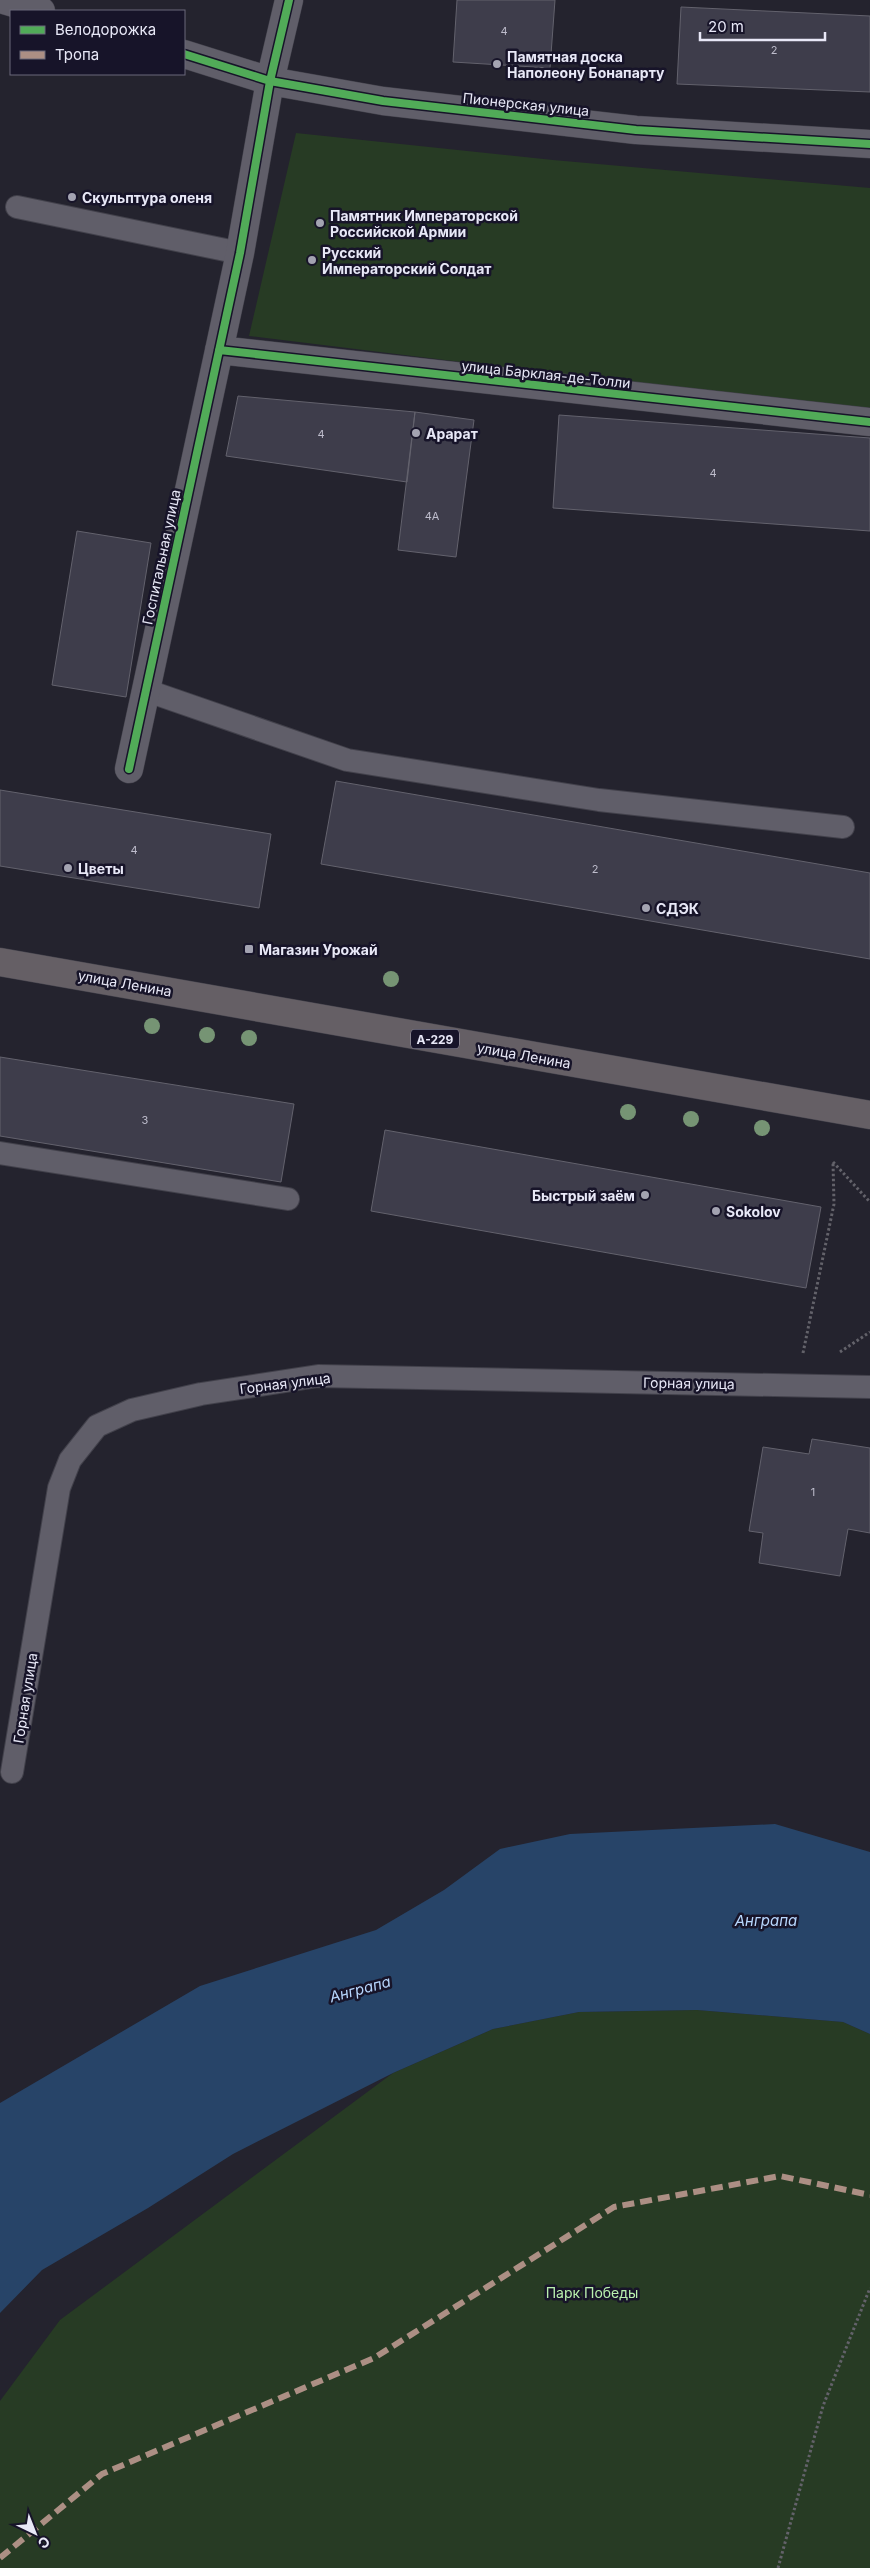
<svg xmlns="http://www.w3.org/2000/svg" width="870" height="2568" viewBox="0 0 870 2568" font-family="Inter,sans-serif">
<rect width="100%" height="100%" fill="#24232e"/>
<path fill="#273b24" d="M296 133 553 160 870 188V408L722 394 249 336Z
M697 2010 843 2022 870 2034V2568H0V2401L60 2320 393 2073 493 2029 579 2012Z"/>
<path fill="#274468" d="M775 1824 870 1852V2034L843 2022 697 2010 579 2012 493 2029 393 2073 233 2154 148 2208 42 2270 0 2313V2103L200 1986 376 1930 444 1890 500 1849 570 1834Z"/>
<path fill="#3e3d4b" stroke="#63626d" d="M457 0H555L550 68 453 62Z
M681 7 870 16V92L677 84Z
M238 396 415 412 407 482 226 456Z
M415 412 474 420 456 557 398 550Z
M559 415 870 438V531L553 508Z
M77 531 151 543 126 697 52 685Z
M336 781 870 873V959L321 864Z
M0 790 271 834 259 908 0 866Z
M0 1057 294 1104 281 1182 0 1136Z
M385 1130 821 1207 806 1288 371 1211Z
M812 1439 870 1448V1533L848 1529 840 1576 759 1563 763 1533 749 1531 763 1447 809 1454Z"/>
<g fill="none" stroke-linecap="round" stroke-linejoin="round">
<defs>
<path id="service" d="M17 207 240 253
M145 690 347 760 599 800 843 827
M0 1153 288 1199
M12 1772 59 1488 70 1460 97 1426 132 1410 201 1394 318 1376 870 1387"/>
<path id="minor" d="M4 0 41 11
M184 54 270 81 383 101 636 130 870 144
M219 350 870 422
M129 769 240 253 270 81 289 0"/>
<path id="primary" d="M0 962 870 1115"/>
</defs>
<use href="#service" stroke="#42414b" stroke-width="24"/>
<use href="#minor" stroke="#42414b" stroke-width="29"/>
<use href="#primary" stroke="#42414b" stroke-width="29"/>
<path stroke="#63626a" stroke-width="3" stroke-dasharray="2.5 2.5" stroke-linecap="butt" d="M833 1162 870 1202
M840 1352 870 1332
M803 1353 834 1204 833 1162
M778 2568 823 2406 870 2288"/>
<use href="#service" stroke="#605e69" stroke-width="22"/>
<use href="#minor" stroke="#605e69" stroke-width="28"/>
<use href="#primary" stroke="#655f65" stroke-width="28"/>
<path stroke="#ac8f84" stroke-width="6" stroke-dasharray="12 6" stroke-linecap="butt" d="M0 2558 102 2474 374 2358 614 2207 780 2176 870 2195"/>
<defs>
<path id="cycleway" d="M184 54 270 81 383 101 636 130 870 144
M219 350 870 422
M129 769 240 253 270 81 289 0"/>
</defs>
<use href="#cycleway" stroke="#171429" stroke-width="11"/>
<use href="#cycleway" stroke="#51ab58" stroke-width="8"/>
</g>
<g fill="#769474">
<circle cx="391" cy="979" r="8"/>
<circle cx="152" cy="1026" r="8"/>
<circle cx="207" cy="1035" r="8"/>
<circle cx="249" cy="1038" r="8"/>
<circle cx="628" cy="1112" r="8"/>
<circle cx="691" cy="1119" r="8"/>
<circle cx="762" cy="1128" r="8"/>
</g>
<g fill="#a3a3b1" stroke="#171429" stroke-width="2">
<circle cx="497" cy="64" r="5"/>
<circle cx="72" cy="197" r="5"/>
<circle cx="320" cy="223" r="5"/>
<circle cx="312" cy="260" r="5"/>
<circle cx="416" cy="433" r="5"/>
<circle cx="68" cy="868" r="5"/>
<circle cx="646" cy="908" r="5"/>
<rect x="244" y="944" width="10" height="10" rx="2.5"/>
<circle cx="645" cy="1195" r="5"/>
<circle cx="716" cy="1211" r="5"/>
</g>
<g text-anchor="middle" dominant-baseline="central" stroke-width="5" stroke-linejoin="round" paint-order="stroke">
<g font-size="11" fill="#bebdcc">
<text x="504" y="31">4</text>
<text x="774" y="50">2</text>
<text x="321" y="434">4</text>
<text x="713" y="473">4</text>
<text x="432" y="516">4А</text>
<text x="134" y="850">4</text>
<text x="595" y="869">2</text>
<text x="145" y="1120">3</text>
<text x="813" y="1492">1</text>
</g>
<rect fill="#171429" stroke="#a9a8b9" stroke-width="1" x="411" y="1029.5" width="48" height="19" rx="4"/>
<g font-size="12" font-weight="bold" fill="#e8e8f7">
<text x="435" y="1039">А-229</text>
</g>
<g font-size="14" font-weight="bold" fill="#e8e8f7" stroke="#171429" text-anchor="start">
<text x="507" y="56">Памятная доска<tspan x="507" dy="16">Наполеону Бонапарту</tspan></text>
<text x="82" y="197">Скульптура оленя</text>
<text x="330" y="215">Памятник Императорской<tspan x="330" dy="16">Российской Армии</tspan></text>
<text x="322" y="252">Русский<tspan x="322" dy="16">Императорский Солдат</tspan></text>
<text x="426" y="433">Арарат</text>
<text x="78" y="868">Цветы</text>
<text x="656" y="908">СДЭК</text>
<text x="259" y="949">Магазин Урожай</text>
<text x="635" y="1195" text-anchor="end">Быстрый заём</text>
<text x="726" y="1211">Sokolov</text>
</g>
<g font-size="14" fill="#e8e8f7" stroke="#171429">
<text transform="translate(526 104) rotate(6)">Пионерская улица</text>
<text transform="translate(546 374) rotate(6)">улица Барклая-де-Толли</text>
<text transform="translate(161 557) rotate(-78)">Госпитальная улица</text>
<text transform="translate(125 983) rotate(10)">улица Ленина</text>
<text transform="translate(524 1055) rotate(10)">улица Ленина</text>
<text transform="translate(285 1383) rotate(-7)">Горная улица</text>
<text transform="translate(689 1383) rotate(1)">Горная улица</text>
<text transform="translate(25 1698) rotate(-81)">Горная улица</text>
</g>
<g font-size="14" fill="#b9f1ae" stroke="#171429">
<text x="592" y="2292">Парк Победы</text>
</g>
<g font-size="15" font-style="italic" fill="#b8d7fe" stroke="#171429">
<text x="766" y="1920">Анграпа</text>
<text transform="translate(360 1989) rotate(-15)">Анграпа</text>
</g>
</g>
<rect x="10" y="10" width="175" height="65" fill="#171429" stroke="#6b697b"/>
<rect x="20" y="26" width="25" height="8" fill="#51ab58" stroke="#6b697b"/>
<text x="55" y="35" font-size="15" fill="#e8e8f7">Велодорожка</text>
<rect x="20" y="51" width="25" height="8" fill="#ac8f84" stroke="#6b697b"/>
<text x="55" y="60" font-size="15" fill="#e8e8f7">Тропа</text>
<g transform="translate(35 2533) rotate(137)" stroke="#171429" stroke-width="4" paint-order="stroke">
<path d="M0-4L9 19L0 12L-9 19Z" fill="#e8e8f7"/>
<text y="-8" font-size="14" font-weight="bold" text-anchor="middle" fill="#e8e8f7">С</text>
</g>
<path d="M700 32v8h125v-8" fill="none" stroke="#e8e8f7" stroke-width="2.5"/>
<text x="708" y="32" font-size="15" fill="#e8e8f7" stroke="#171429" stroke-width="4" paint-order="stroke">20 m</text>
</svg>
